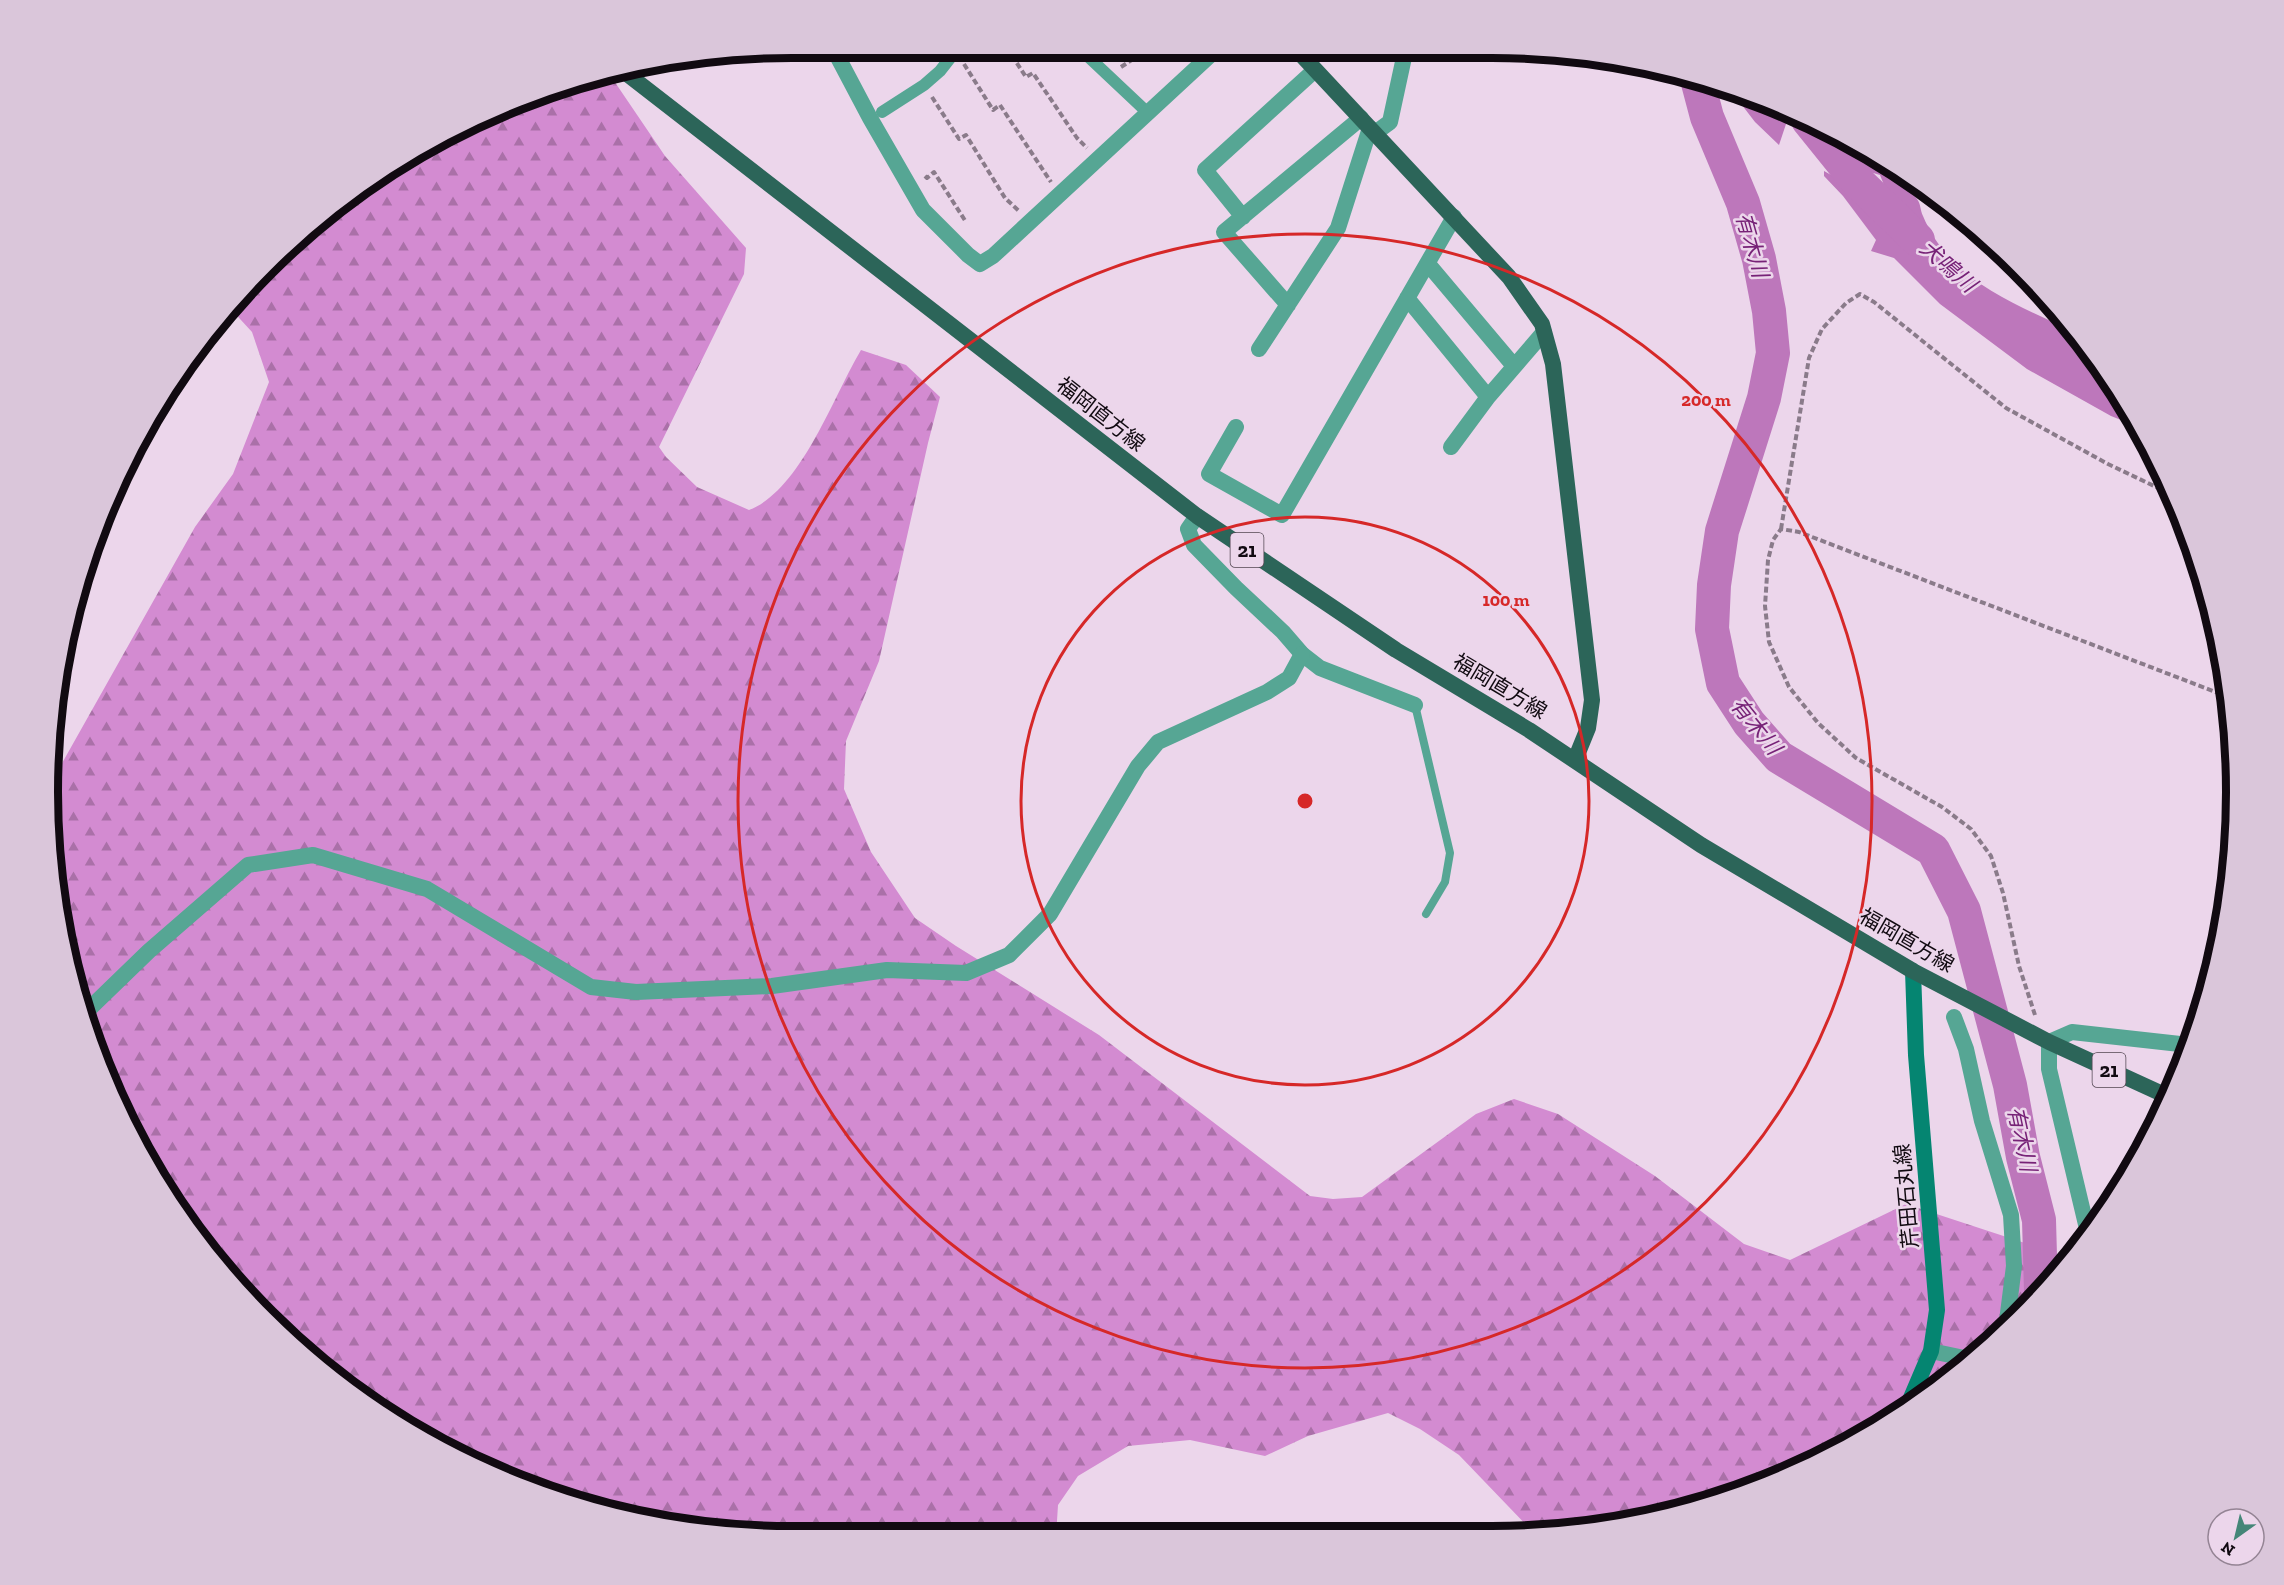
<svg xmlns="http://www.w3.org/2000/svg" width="2284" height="1585" viewBox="0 0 2284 1585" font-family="'Zilla Slab','Noto Sans JP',serif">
<defs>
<pattern id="forest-firs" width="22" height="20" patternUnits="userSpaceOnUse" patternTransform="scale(1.5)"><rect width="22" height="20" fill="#d38bd1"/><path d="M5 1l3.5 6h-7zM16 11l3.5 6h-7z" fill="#aa70a8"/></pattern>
</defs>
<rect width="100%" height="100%" fill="#ecd6eb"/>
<path fill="url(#forest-firs)" d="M608 72 665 156 746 248 744 274 659 447 666 457 697 487 749 510C801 490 833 397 861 350L906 365 940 397 928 443 879 661 846 741 844 789 871 852 915 918 956 946 1099 1035 1310 1196 1333 1199 1362 1197 1476 1114 1514 1099 1558 1114 1655 1176 1744 1244 1790 1260 1906 1204 2040 1248 2063 1264 2018 1319 1905 1411 1821 1460 1636 1523 1534 1533 1459 1455 1420 1429 1388 1413 1308 1436 1265 1456 1190 1440 1128 1446 1078 1476 1058 1505 1056 1537H793L647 1523 507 1480 379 1411 266 1319 174 1206 125 1122 62 937 50 841 52 781 195 527 233 474 269 382 252 332 229 307 233 302 379 173 507 105 599 73Z"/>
<path fill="#bd77bb" d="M1735 96 1784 112 1786 124 1779 145 1755 122Z
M1823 126C1857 147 1892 166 1917 199 1921 204 1920 210 1923 216 1930 233 1940 248 1953 261 1983 291 2021 307 2059 325L2067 326 2111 379 2136 426 2111 416 2027 369 1940 304 1894 258 1871 251 1876 240 1843 196 1824 176V171L1833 176 1850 190 1858 203 1880 216 1888 195 1880 175 1866 171Z"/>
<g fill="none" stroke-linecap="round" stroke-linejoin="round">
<path stroke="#bd77bb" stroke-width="34" d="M1698 83 1707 117 1743 203 1759 259 1769 311 1773 353 1764 398 1722 531 1714 585 1712 629 1723 683 1749 723 1779 757 1933 850 1964 911 2010 1085 2023 1157 2039 1220 2041 1291
M1808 120 1858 182 1918 240"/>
<path stroke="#8a7b8a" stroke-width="4" stroke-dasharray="6 3" stroke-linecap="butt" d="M1007 48 1026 77 1033 73 1077 138 1087 148
M1109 48 1118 61
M964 64 993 110 1000 105 1051 182
M1121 67 1150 48
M932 97 959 139 966 135 1005 198 1019 211
M925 176 927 178 934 172 966 222
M1781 529 1809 358 1822 329 1846 303 1860 294 1874 302 2006 408 2108 464 2173 495
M2035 1015 2019 966 2003 893 1991 856 1971 829 1942 807 1856 758 1818 723 1789 687 1769 642 1765 606 1768 560 1773 540 1781 529 1799 532 2226 696"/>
<path stroke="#56a694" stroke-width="8" d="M1415 705 1450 853 1445 882 1426 914"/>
<path stroke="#56a694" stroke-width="12" d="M1079 48 1148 113
M882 112 924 85 940 71 958 48"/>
<path stroke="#56a694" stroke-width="16" d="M833 48 870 118 923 210 968 255 980 264 993 256 1218 48
M1375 133 1390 122 1406 48
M1243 217 1205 170 1315 70
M1428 264 1514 366
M1407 298 1488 397
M1288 305 1224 232 1361 118
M1259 349 1338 228 1370 128
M1236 427 1209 474 1282 515 1454 217
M1451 447 1488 397 1544 332
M1197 516 1188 529 1194 545 1236 588 1283 632 1302 654 1320 668 1415 705
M1954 1017 1966 1049 1982 1121 2011 1215 2014 1266 2006 1329
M2088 1233 2049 1069V1042L2072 1032 2189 1045
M1931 1351 1969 1359"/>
<path stroke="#56a694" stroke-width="16" d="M87 1011 149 951 248 865 313 855 427 889 591 987 636 992 772 986 887 970 966 973 1009 955 1050 914 1138 766 1158 742 1267 692 1289 678 1302 654"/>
<path stroke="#058571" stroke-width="16" d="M1905 1412 1931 1351 1937 1310 1916 1055 1913 971"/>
<path stroke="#2c6559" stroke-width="16" d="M1295 48 1509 277 1542 324 1553 364 1592 700 1588 728 1575 760
M622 70 1197 516 1396 650 1529 730 1701 845 1913 971 2049 1042 2169 1097"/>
</g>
<g fill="none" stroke="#d62828" stroke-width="3">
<circle cx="1305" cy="801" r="284"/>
<circle cx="1305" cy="801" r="567"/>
</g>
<g text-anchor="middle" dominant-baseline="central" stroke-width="5" stroke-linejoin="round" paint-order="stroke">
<g fill="#ecd6eb" stroke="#534752" stroke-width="1.5">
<rect x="1230.5" y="533" width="33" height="34" rx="4.5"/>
<rect x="2092.5" y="1053" width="33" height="34" rx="4.5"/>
</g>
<g font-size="20" font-weight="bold" fill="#110a11">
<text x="1247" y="550">21</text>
<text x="2109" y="1070">21</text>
</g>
<g font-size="21" fill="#110a11" stroke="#ecd6eb">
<text transform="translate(1101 414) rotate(38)">福岡直方線</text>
<text transform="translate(1500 686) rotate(31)">福岡直方線</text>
<text transform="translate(1907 940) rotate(30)">福岡直方線</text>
<text transform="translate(1906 1196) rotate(-95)">芹田石丸線</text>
</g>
<g font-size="22" font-style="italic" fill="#727" stroke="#ecd6eb">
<text transform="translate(1752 245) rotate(74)">有木川</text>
<text transform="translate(1948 266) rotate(41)">犬鳴川</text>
<text transform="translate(1756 726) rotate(51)">有木川</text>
<text transform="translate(2022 1139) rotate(78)">有木川</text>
</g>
</g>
<path d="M0 0H2284V1585H0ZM792 58H1492A734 734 0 0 1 2226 792V792A734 734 0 0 1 1492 1526H792A734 734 0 0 1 58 792V792A734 734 0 0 1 792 58Z" fill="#dac6da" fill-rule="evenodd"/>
<path fill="none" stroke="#110a11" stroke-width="8" d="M792 58H1492A734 734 0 0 1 2226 792V792A734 734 0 0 1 1492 1526H792A734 734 0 0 1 58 792V792A734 734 0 0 1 792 58Z"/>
<circle cx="1305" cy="801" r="9" fill="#d62828" stroke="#ecd6eb" stroke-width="3"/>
<g font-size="18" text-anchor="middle" font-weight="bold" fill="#d62828" stroke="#ecd6eb" stroke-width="5" stroke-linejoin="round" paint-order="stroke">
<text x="1706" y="406">200 m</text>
<text x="1506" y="606">100 m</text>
</g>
<g transform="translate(2236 1537) rotate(214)"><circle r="28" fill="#ecd6eb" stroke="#948494" stroke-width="1.5"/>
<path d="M0-4.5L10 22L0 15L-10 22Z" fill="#448678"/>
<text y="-9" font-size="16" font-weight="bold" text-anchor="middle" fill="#110a11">N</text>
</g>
</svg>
